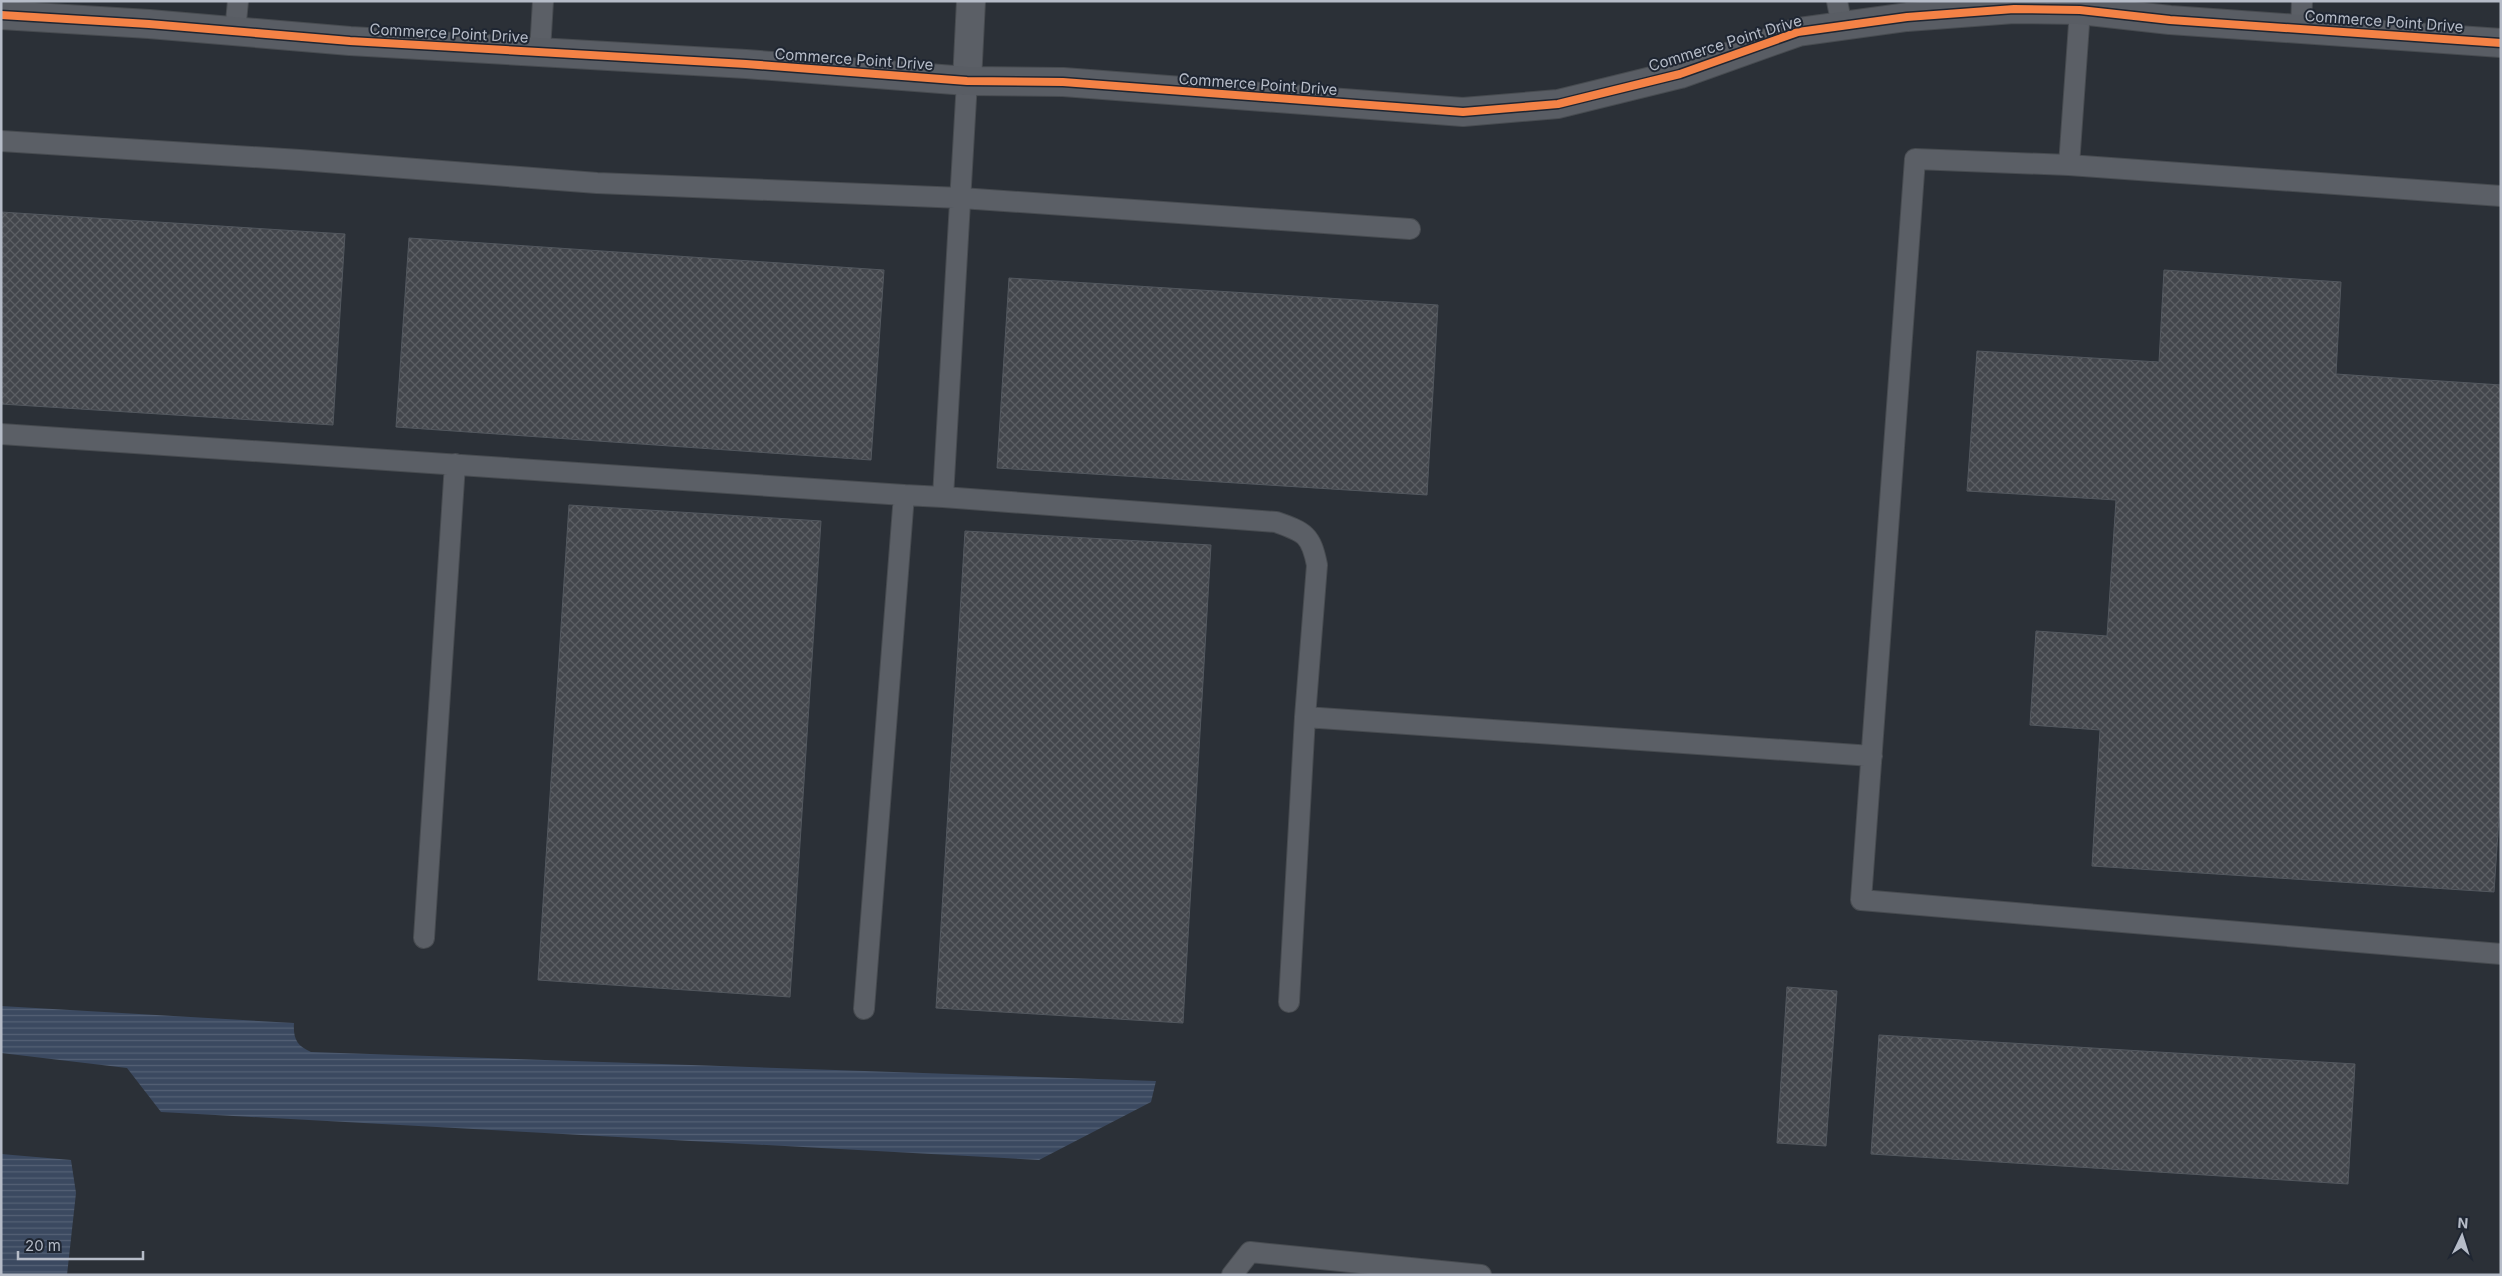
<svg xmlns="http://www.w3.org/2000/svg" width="2502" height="1276" viewBox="0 0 2502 1276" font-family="Inter,sans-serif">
<defs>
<pattern id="water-rules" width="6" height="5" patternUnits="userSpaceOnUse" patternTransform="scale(1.25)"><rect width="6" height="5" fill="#3b4960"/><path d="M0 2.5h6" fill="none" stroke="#556175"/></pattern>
<pattern id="building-cross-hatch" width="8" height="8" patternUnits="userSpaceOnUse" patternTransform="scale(1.25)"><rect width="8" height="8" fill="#43464c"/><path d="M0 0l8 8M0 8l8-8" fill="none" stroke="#5c5f64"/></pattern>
</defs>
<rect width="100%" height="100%" fill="#2b3037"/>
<path fill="url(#water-rules)" d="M1 1006 294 1023C293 1039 297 1046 311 1052L1156 1081 1151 1102 1039 1160 161 1112 127 1068 1 1053Z
M1 1154 71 1160 76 1193 67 1275H1Z"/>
<path fill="url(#building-cross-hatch)" stroke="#53585f" d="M1 212 345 234 333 425 1 404Z
M409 238 884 270 871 460 396 427Z
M2164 270 2341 282 2336 374 2501 385V788L2494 892 2092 866 2100 730 2030 725 2036 631 2107 636 2116 500 1967 491 1977 351 2159 362Z
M1009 278 1438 305 1427 495 997 468Z
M569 505 821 521 790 997 538 980Z
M965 531 1211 545 1183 1023 936 1008Z
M1787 987 1837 991 1826 1146 1777 1143Z
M1879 1035 2355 1064 2348 1184 1871 1154Z"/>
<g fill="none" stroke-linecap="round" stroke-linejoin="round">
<defs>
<path id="lane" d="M1837 1 1842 26
M2080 10 2069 165 2501 196
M2301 29 2302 1
M235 32 238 1
M540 51 543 1
M1 141 300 160 597 183 961 198 1410 229
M2069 165 1915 159 1861 900 2501 954
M1 434 904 495
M943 497 1276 522C1305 532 1311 535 1317 565L1305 717
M424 938 455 464
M1289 1002 1305 717 1872 756
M864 1009 904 495 943 497 967 81
M1232 1275 1250 1252 1481 1275"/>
<path id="street" d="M967 81 971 1"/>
<path id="secondary" d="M1 15 149 24 350 41 746 64 967 81 1063 82 1463 112 1558 104 1680 74 1798 32 1907 17 2014 9 2080 10 2170 20 2501 43"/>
</defs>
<use href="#lane" stroke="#474b50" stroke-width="22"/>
<use href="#street" stroke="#474b50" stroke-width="30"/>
<use href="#secondary" stroke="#474b50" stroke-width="30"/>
<use href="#lane" stroke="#5b5f66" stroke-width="20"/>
<use href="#street" stroke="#5b5f66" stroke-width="28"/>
<use href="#secondary" stroke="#595d64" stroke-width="28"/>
<defs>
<path id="cycleway" d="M1 15 149 24 350 41 746 64 967 81 1063 82 1463 112 1558 104 1680 74 1798 32 1907 17 2014 9 2080 10 2170 20 2501 43"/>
</defs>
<use href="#cycleway" stroke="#1f2632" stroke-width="11"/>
<use href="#cycleway" stroke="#f48246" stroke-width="8"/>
</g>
<g text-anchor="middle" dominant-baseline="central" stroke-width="4" stroke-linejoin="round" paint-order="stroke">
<g font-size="15" fill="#b6bcc8" stroke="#1f2632">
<text transform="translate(2384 21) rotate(4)">Commerce Point Drive</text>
<text transform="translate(449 33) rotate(3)">Commerce Point Drive</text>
<text transform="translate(1725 43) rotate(-17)">Commerce Point Drive</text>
<text transform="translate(854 59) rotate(4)">Commerce Point Drive</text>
<text transform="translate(1258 84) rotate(4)">Commerce Point Drive</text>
</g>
</g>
<rect width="2502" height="1276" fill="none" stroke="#b6bcc8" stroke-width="5"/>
<g transform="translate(2462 1236) rotate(4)" stroke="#1f2632" stroke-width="4" paint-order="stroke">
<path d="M0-4L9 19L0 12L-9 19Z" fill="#b6bcc8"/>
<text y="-8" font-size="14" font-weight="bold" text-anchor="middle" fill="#b6bcc8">N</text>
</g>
<path d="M18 1251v8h125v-8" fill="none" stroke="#b6bcc8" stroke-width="2.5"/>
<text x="25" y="1251" font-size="15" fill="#b6bcc8" stroke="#1f2632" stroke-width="4" paint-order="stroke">20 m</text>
</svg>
